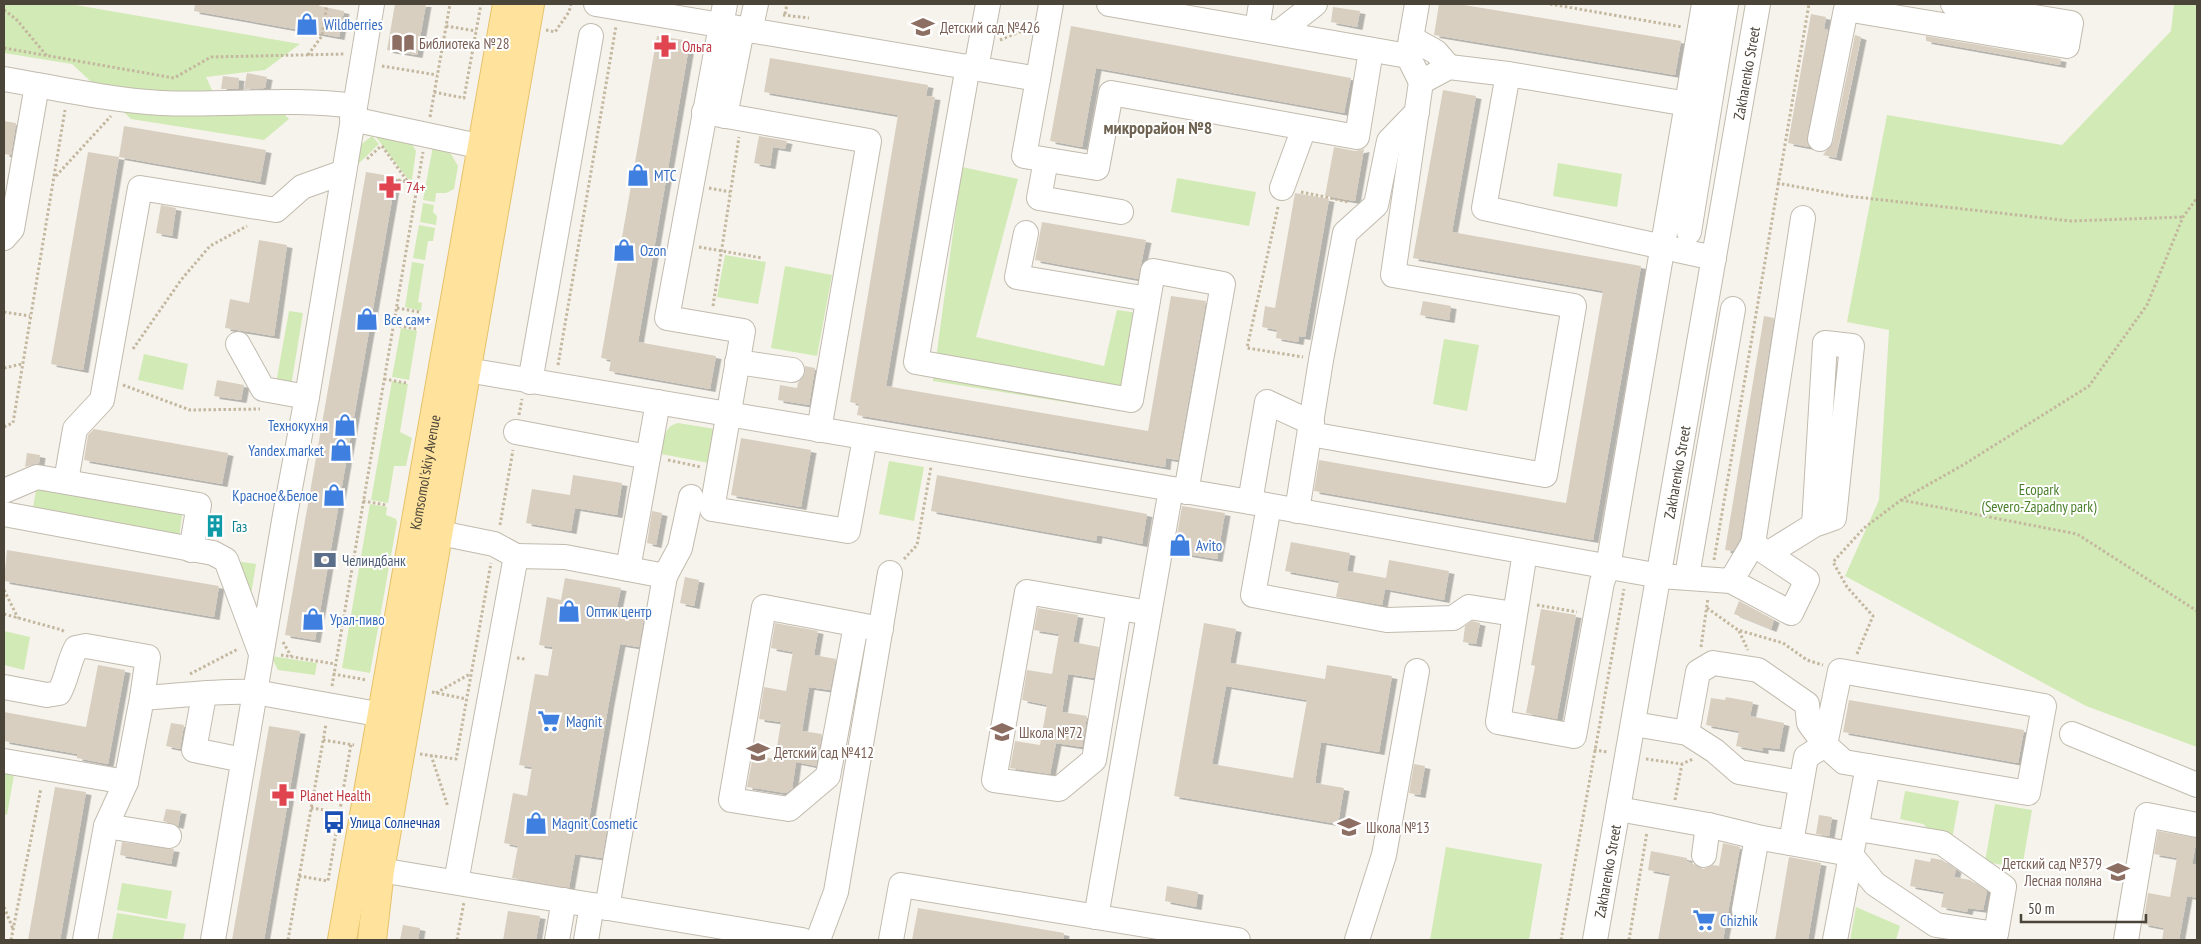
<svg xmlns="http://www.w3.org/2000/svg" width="2201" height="944" viewBox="0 0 2201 944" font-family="'PT Sans Narrow',sans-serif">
<defs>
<filter id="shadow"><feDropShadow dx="5.5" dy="3" stdDeviation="0" flood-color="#0004"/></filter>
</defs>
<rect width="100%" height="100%" fill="#f6f3ec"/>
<path fill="#d2eab5" d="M4 4H70L300 44 265 70 206 77 220 107 278 108 289 119 264 140 131 119 72 64 4 53Z
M2174 4H2197V747L2086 706 1845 576 1879 500 1889 330 1847 322 1887 115 2062 145 2171 31Z
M372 136 379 144 352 170 355 149Z
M375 136 412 144 416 151 412 180 408 179Z
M433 146 451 154 458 166 454 189 446 193H436L435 202 423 200Z
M1558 163 1622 174 1617 207 1553 196Z
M962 167 1018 179 976 337 1104 366 1117 310 1154 315 1134 413 933 381Z
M1177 178 1256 192 1249 226 1171 212Z
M423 203 434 205 433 212 437 216 436 225 420 222Z
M419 225 435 228 433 241H428L425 260 413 258Z
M725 255 766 262 758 304 717 297Z
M412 262 424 264 418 302 422 303 421 311 405 307Z
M785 266 832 275 817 356 771 348Z
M289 311 303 313 291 386 276 383Z
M401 328 417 331 409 380 392 377Z
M1444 339 1479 345 1467 411 1433 404Z
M144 354 188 364 183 390 138 380Z
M392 381 408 384 400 432 412 438 406 466H394L388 503 371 500Z
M678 423 715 429 709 463 661 454C664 441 663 426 678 423Z
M889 461 924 467 914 521 879 514Z
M38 480 183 508 179 538 33 507Z
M370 504 387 507 386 515 396 519 397 522 370 673 342 668Z
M235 561 256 564 250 601Z
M4 631 30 637 24 670 4 665Z
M271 656 317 663 315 675 278 670Z
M4 773 14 775 7 815 4 814Z
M1905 791 1959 801 1952 839 1935 836 1923 824 1900 819Z
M1995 804 2032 810 2022 868 1985 862Z
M1446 847 1542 864 1529 940H1430Z
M122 883 172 891 167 919 117 910Z
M1856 907 1900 926 1896 940H1850Z
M117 913 186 924 183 940H112Z"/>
<path fill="#d8cfc1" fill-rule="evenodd" filter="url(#shadow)" d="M195 4H320L319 6 344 11 339 37 194 11Z
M395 4H426L417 55 387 50Z
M1439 4H1458L1681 41 1675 75 1434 35Z
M1333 7 1360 11 1357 27 1331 22Z
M1811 14 1826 17 1824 29 1828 30 1807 136 1809 147 1788 143Z
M1071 26 1351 78 1344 113 1096 68 1082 147 1050 141Z
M1855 35 1861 37 1836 158 1823 155 1833 142Z
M657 36 690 41 638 342 716 356 710 389 609 371 611 360 601 358Z
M1926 36 2061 59 2060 65 1926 41Z
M770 58 928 85 926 96 935 97 886 386 1148 431 1171 296 1206 301 1178 460 1166 458 1165 467 857 415 859 404 850 402 898 115 764 92Z
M247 73 267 77 265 88 244 89Z
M223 76 239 78 238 89H221Z
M1443 90 1476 96 1452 232 1641 266 1593 540 1314 491 1319 460 1566 503 1603 291 1413 258Z
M4 121 16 123 11 155 4 154Z
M124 126 266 150 260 182 119 157Z
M759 136 787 141 785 149 773 147 770 166 754 163Z
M1334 147 1355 151 1364 149 1355 201 1325 196Z
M88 152 119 157 83 370 51 364Z
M366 172 396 177 315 640 285 635Z
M1295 193 1329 199 1305 337 1299 336 1298 342 1276 338 1277 330 1262 327 1265 306 1275 308Z
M161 205 176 208 172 236 156 233Z
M1042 222 1146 240 1138 279 1035 260Z
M259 240 287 245 274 336 225 328 230 299 249 303Z
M1423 301 1451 306 1449 320 1420 315Z
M1764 316 1774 318 1740 539 1733 551 1725 550Z
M805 366 815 368 809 405 778 400 780 385 797 388 798 383 805 372Z
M217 380 244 385 241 400 214 396Z
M94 429 228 453 222 484 84 460 88 435Z
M741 438 811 450 801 507 731 495Z
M27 453 40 455 39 463 25 467Z
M573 475 622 483 617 515 575 508 571 531 526 523 532 489 570 495Z
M937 475 1147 514 1142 544 1097 535 1096 541 931 511Z
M1182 506 1225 513 1217 559 1174 552Z
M652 511 662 513 656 545 647 543Z
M1291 542 1350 553 1347 571 1386 578 1389 560 1449 571 1444 600 1385 589 1382 605 1336 597 1339 581 1285 571Z
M7 550 219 586 214 617 4 581Z
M685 577 699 580 694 606 680 603Z
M565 578 621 588 617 607 645 612 639 647 620 644 609 702 589 820 608 823 602 858 575 854 569 888 512 878 518 846 504 843 513 793 527 796 532 767 519 765 535 674 548 676 553 647 539 645 547 597 561 600Z
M1739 601 1774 620 1771 629 1734 614Z
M1038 608 1078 615 1073 642 1099 647 1094 678 1068 674 1062 712 1087 716 1082 747 1056 743 1050 774 1010 768 1015 741 1040 745 1047 705 1022 700 1027 670 1052 674 1059 634 1034 630Z
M1541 609 1576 615 1557 719 1526 713 1535 666 1531 665Z
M1472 621 1480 623 1476 644 1463 642 1465 626Z
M775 623 818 631 814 655 836 659 830 690 809 687 802 731 822 734 816 766 796 762 792 789 786 793 747 787 753 755 775 759 781 722 759 719 764 687 786 691 793 652 771 648Z
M1204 623 1236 629 1230 663 1325 679 1327 665 1392 676 1379 752 1321 742 1315 783 1344 788 1338 824 1174 796ZM1226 686 1307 700 1293 778 1212 764Z
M98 665 125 670 108 764 77 758V754L4 741V712L86 727Z
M1726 697 1753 702 1750 716 1784 723 1779 749 1763 747V751L1736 746 1739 731 1706 725 1711 698 1725 700Z
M1849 700 2024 730 2018 763 1843 732Z
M171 723 184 725 180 749 166 746Z
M269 726 300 731 264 940H232Z
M1414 764 1425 766 1420 795 1409 793Z
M55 787 86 792 77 845 60 940H28Z
M166 809 181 811 178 826 163 821Z
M1819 815 1832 817 1829 836 1816 834Z
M2158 831 2197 838 2192 864 2197 865V898L2187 896 2179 940H2162L2164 928 2143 924 2148 893 2170 897 2177 858 2154 854Z
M122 842 174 849 171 864 120 855Z
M1723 843 1740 847 1723 940H1658L1670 874 1648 870 1651 851 1687 858V861L1703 869 1713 865 1719 866Z
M1789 857 1821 863 1808 940H1775Z
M1931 858 1942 860 1956 870 1954 877 1970 880 1987 891 1983 910 1968 908 1967 912 1941 907 1944 892 1910 886 1915 859 1930 862Z
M1167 886 1198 892 1196 907 1165 901Z
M918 908 1064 933 1063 940H912Z
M508 911 540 916 536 940H503Z
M403 925 420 928 418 940H400Z"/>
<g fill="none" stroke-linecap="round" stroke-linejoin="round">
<defs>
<g id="minor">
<path d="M596 4 1038 79 1051 4"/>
<path d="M725 4 667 318 743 331 712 509 848 531 865 438"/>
<path d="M1109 4 1408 56 1421 82 1449 67 1508 74 1688 104"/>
<path d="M1257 29 1261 4"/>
<path d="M750 31 756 4"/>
<path d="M1278 33 1315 4"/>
<path d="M1411 38 1436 52 1449 67"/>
<path d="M1408 56 1417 4"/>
<path d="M968 66 916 362 1131 400 1153 271 1223 284 1186 492"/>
<path d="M976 68 988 4"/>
<path d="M1508 74 1484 208 1714 258"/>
<path d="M4 79C56 88 109 100 161 103 226 106 290 97 355 106"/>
<path d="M1038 79 1024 156 1097 168 1111 93 1357 137 1371 50"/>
<path d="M704 112 869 141 819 430"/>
<path d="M725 116 742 30"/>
<path d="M352 119 483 147"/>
<path d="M1820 139 1846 9 2067 46 2071 23 1953 4"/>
<path d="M1046 160 1039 198 1121 212"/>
<path d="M1282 188 1304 128"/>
<path d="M1689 232 1726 4"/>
<path d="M1026 233 1017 277 1148 299"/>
<path d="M4 238 12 229 37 85"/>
<path d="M238 344 263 389 307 397"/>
<path d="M737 362 792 370"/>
<path d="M467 370 1250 502 1660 576 1731 581 1791 613 1807 580 1753 544 1803 218"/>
<path d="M530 382 591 36"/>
<path d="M516 432 648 457"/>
<path d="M1310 434 1545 475 1574 306 1393 275 1421 82"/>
<path d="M66 481 75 429 102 400 140 188 276 210 302 187 344 172"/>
<path d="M4 491 37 477 199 505 191 550"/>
<path d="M1250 502 1267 402 1312 423"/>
<path d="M1269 506 1253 595 1387 620 1453 618 1469 607 1514 614"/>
<path d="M1297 511 1321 360 1345 233 1376 205 1389 141 1417 112"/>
<path d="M4 514 213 553 226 560 260 651"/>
<path d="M440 533 494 544 516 556 456 882"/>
<path d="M1525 552 1498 722 1574 736 1602 582 1608 567 1704 4"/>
<path d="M1769 553 1814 525 1825 343 1852 346 1834 518 1814 525"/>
<path d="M516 556 565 557 665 576 607 908"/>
<path d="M628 569 658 402"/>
<path d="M665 576 680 548 691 497"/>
<path d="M1687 576 1733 309"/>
<path d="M1731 581 1753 544"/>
<path d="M1119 608 1094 760 1059 789 994 780 1027 592 1149 613"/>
<path d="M856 625 828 776 789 809 731 800 764 607 881 629"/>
<path d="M4 687 47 695 59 693C67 679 68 663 76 648L86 646 148 657 142 698"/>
<path d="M204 695 194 750 243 760"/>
<path d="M1634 724 1687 733 1715 751 1739 772 1801 783"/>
<path d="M1687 733 1698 672 1713 663 1758 670 1807 704 1809 723 1825 745 1840 671 2044 706 2028 793 1844 762 1825 745 1806 757 1791 843"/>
<path d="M2072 734 2197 785"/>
<path d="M4 761 126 782"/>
<path d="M1618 809 1708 825 1757 837 1850 854 1875 884 1936 925 1996 934 2004 887 1942 843 1858 829"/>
<path d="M106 826 169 836"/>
<path d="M1704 855 1708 825"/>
<path d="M380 870 802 940"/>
<path d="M1744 910 1757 837"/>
<path d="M1096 917 1171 489"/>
<path d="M85 940 106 826 126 782 142 698C179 696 219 690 255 692L383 715"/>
<path d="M213 940 285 515 307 397 372 4"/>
<path d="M557 940 564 900"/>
<path d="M586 940 592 905"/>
<path d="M818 940 836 892 890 573"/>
<path d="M891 940 901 885 1238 940"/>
<path d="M1357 940 1384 855 1417 671"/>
<path id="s1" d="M1595 940 1758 4"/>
<path d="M1835 940 1868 766"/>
<path d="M2126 940 2147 815 2197 825"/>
</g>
<g id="major">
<path id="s2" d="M342 940 507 4"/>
<path d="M372 940 380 870 530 4"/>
</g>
</defs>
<use href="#minor" stroke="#c2bbae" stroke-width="26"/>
<use href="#major" stroke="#e6c16a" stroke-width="30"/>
<path stroke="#c4b79f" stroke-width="3" stroke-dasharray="2.5 2.5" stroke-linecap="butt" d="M1550 4 1682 27
M4 10 16 19 47 56
M785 14 787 4
M783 15 809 18
M446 26 476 31
M546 30 555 32 569 12 571 4
M1000 40 1027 29
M4 48 174 78 211 57 345 54
M308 55 322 36 327 4
M382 66 437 75
M434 92 464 98 481 4
M430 117 450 4
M382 146 408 182
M367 159 381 146
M56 176 111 116
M398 180 418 184
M1777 183 1847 196 2071 221 2183 217
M709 188 730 192
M1301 192 1349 202
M1278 207 1247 348 1303 357
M699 247 762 258
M713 306 739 137
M397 308 419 312
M4 312 30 316
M394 325 416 329
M133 349 181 280 210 246 247 226
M558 365 616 26
M4 368 22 364
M384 379 406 383
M123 385 190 410 260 409
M519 415 522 399
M4 427 13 423 65 110
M668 460 701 467
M1901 500 2077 534 2197 611
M363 501 386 505
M500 525 513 450
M904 559 917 545 931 467
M1714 560 1809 4
M4 590 18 618
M1537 605 1577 612
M1707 608 1738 630 1783 643 1807 660 1823 665
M4 614 62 630 65 633
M1739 631 1748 650
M283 642 291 656
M1701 647 1708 598
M1857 654 1873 616 1847 587 1833 562 1864 528 1901 500 1963 465 2089 386 2147 305 2183 217 2197 198
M281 655 335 664
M517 658 525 659
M190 674 238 649
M333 674 367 680
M332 686 423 152
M432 692 466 699
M436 693 470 674
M323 740 354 745
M1594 750 1608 752
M420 754 456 759 491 563
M431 755 448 807
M1646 759 1682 764 1693 759
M1675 800 1682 764
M311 808 339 812
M299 876 328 881 351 744
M4 907 13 929
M11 940 41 788
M288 940 326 724
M457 940 464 902
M1561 940 1624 589
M1629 940 1647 832"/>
<use href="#minor" stroke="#fff" stroke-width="24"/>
<use href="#major" stroke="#ffe39c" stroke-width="28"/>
</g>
<defs>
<symbol id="shop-bare" viewBox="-9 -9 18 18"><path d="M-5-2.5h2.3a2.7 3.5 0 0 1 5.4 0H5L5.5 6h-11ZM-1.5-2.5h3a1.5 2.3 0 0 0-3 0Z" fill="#3f7fe0" stroke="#fff" stroke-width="2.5" paint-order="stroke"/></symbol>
<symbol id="school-bare" viewBox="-9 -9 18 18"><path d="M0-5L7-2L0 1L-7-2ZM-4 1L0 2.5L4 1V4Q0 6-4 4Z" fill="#8d6e63" stroke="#fff" stroke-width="2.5" paint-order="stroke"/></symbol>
<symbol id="library-bare" viewBox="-9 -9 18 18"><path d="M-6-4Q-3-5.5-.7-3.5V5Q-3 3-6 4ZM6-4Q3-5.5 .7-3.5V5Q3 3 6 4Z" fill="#8d6e63" stroke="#fff" stroke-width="2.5" paint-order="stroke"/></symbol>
<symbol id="pharmacy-bare" viewBox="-9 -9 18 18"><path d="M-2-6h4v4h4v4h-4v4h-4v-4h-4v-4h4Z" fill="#e0444e" stroke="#fff" stroke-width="2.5" paint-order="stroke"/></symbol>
<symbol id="building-bare" viewBox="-9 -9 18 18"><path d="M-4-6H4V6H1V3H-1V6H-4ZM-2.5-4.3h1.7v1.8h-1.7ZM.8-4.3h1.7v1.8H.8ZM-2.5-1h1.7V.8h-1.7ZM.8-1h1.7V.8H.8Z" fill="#0f9aa8" stroke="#fff" stroke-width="2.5" paint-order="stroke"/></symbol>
<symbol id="bank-bare" viewBox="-9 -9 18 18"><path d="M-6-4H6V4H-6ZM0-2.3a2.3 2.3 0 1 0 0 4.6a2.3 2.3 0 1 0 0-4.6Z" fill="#5c6f8a" stroke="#fff" stroke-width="2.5" paint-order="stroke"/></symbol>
<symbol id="supermarket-bare" viewBox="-9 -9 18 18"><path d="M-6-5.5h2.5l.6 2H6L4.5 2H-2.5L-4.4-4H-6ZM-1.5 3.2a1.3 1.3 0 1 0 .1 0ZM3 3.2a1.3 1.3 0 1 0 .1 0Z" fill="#3f7fe0" stroke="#fff" stroke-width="2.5" paint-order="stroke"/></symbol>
<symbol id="bus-bare" viewBox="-9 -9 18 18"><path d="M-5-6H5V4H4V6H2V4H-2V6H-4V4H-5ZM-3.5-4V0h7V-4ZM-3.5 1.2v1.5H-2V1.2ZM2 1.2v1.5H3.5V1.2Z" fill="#1a4fb4" stroke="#fff" stroke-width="2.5" paint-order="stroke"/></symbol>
</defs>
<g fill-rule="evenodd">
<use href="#shop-bare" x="291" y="8" width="32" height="32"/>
<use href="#school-bare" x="907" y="11" width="32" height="32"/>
<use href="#library-bare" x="387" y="27" width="32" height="32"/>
<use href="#pharmacy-bare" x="649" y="30" width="32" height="32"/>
<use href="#shop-bare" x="622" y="159" width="32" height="32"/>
<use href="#pharmacy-bare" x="374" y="171" width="32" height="32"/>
<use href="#shop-bare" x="608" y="234" width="32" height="32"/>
<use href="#shop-bare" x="351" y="303" width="32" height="32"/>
<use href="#shop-bare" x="329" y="409" width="32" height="32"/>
<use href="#shop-bare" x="325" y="434" width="32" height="32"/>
<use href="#shop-bare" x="318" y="479" width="32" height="32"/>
<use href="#building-bare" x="199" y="510" width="32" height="32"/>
<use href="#shop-bare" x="1164" y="529" width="32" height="32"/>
<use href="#bank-bare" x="309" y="544" width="32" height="32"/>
<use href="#shop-bare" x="553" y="595" width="32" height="32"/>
<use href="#shop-bare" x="297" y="603" width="32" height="32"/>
<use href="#supermarket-bare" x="533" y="705" width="32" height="32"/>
<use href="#school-bare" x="986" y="716" width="32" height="32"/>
<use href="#school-bare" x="742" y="736" width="32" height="32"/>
<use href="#pharmacy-bare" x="267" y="779" width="32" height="32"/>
<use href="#bus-bare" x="318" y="806" width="32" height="32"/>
<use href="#shop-bare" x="520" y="807" width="32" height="32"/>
<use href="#school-bare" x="1333" y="811" width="32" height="32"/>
<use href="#school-bare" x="2102" y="856" width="32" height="32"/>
<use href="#supermarket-bare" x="1688" y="904" width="32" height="32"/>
</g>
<g text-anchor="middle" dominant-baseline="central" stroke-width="4" stroke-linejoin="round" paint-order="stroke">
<g font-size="15" fill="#366cbe" stroke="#fff" text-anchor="start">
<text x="324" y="24">Wildberries</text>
<text x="654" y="175">МТС</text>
<text x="640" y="250">Ozon</text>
<text x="384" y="319">Все сам+</text>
<text x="328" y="425" text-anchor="end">Технокухня</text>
<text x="324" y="450" text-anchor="end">Yandex.market</text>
<text x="318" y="495" text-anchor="end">Красное&amp;Белое</text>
<text x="1196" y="545">Avito</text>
<text x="586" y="611">Оптик центр</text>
<text x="330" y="619">Урал-пиво</text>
<text x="566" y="721">Magnit</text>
<text x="552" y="823">Magnit Cosmetic</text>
<text x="1720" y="920">Chizhik</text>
</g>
<g font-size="15" fill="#785e54" stroke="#fff" text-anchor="start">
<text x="940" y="27">Детский сад №426</text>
<text x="419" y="43">Библиотека №28</text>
<text x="1019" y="732">Школа №72</text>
<text x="774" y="752">Детский сад №412</text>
<text x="1366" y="827">Школа №13</text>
<text x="2102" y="863" text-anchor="end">Детский сад №379<tspan x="2102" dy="17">Лесная поляна</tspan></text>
</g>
<g font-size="15" fill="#be3a42" stroke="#fff" text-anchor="start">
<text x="682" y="46">Ольга</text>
<text x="406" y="187">74+</text>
<text x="300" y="795">Planet Health</text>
</g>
<g font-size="15" fill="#4b4439" stroke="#fff">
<text stroke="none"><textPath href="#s1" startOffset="880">Zakharenko Street</textPath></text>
<text stroke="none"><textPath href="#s2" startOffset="475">Komsomol'skiy Avenue</textPath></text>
<text stroke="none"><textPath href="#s1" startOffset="475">Zakharenko Street</textPath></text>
<text stroke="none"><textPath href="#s1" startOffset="70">Zakharenko Street</textPath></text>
</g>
<g font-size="15" fill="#4a7f2a" stroke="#fff">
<text x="2039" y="489">Ecopark<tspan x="2039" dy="17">(Severo-Zapadny park)</tspan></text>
</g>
<g font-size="15" fill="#0d838f" stroke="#fff" text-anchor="start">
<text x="232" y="526">Газ</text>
</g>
<g font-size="15" fill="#4e5e75" stroke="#fff" text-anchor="start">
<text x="342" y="560">Челиндбанк</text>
</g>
<g font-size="15" fill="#164399" stroke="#fff" text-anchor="start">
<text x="350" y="822">Улица Солнечная</text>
</g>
<g font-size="18" font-weight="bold" fill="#6e6250" stroke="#fff">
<text x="1158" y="127">микрорайон №8</text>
</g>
</g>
<rect width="2201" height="944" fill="none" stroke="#4b4439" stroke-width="10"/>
<path d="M2021 914v8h125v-8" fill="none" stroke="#4b4439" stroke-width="2.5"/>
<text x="2028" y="914" font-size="15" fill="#4b4439" stroke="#ffffff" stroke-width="4" paint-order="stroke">50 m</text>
</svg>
